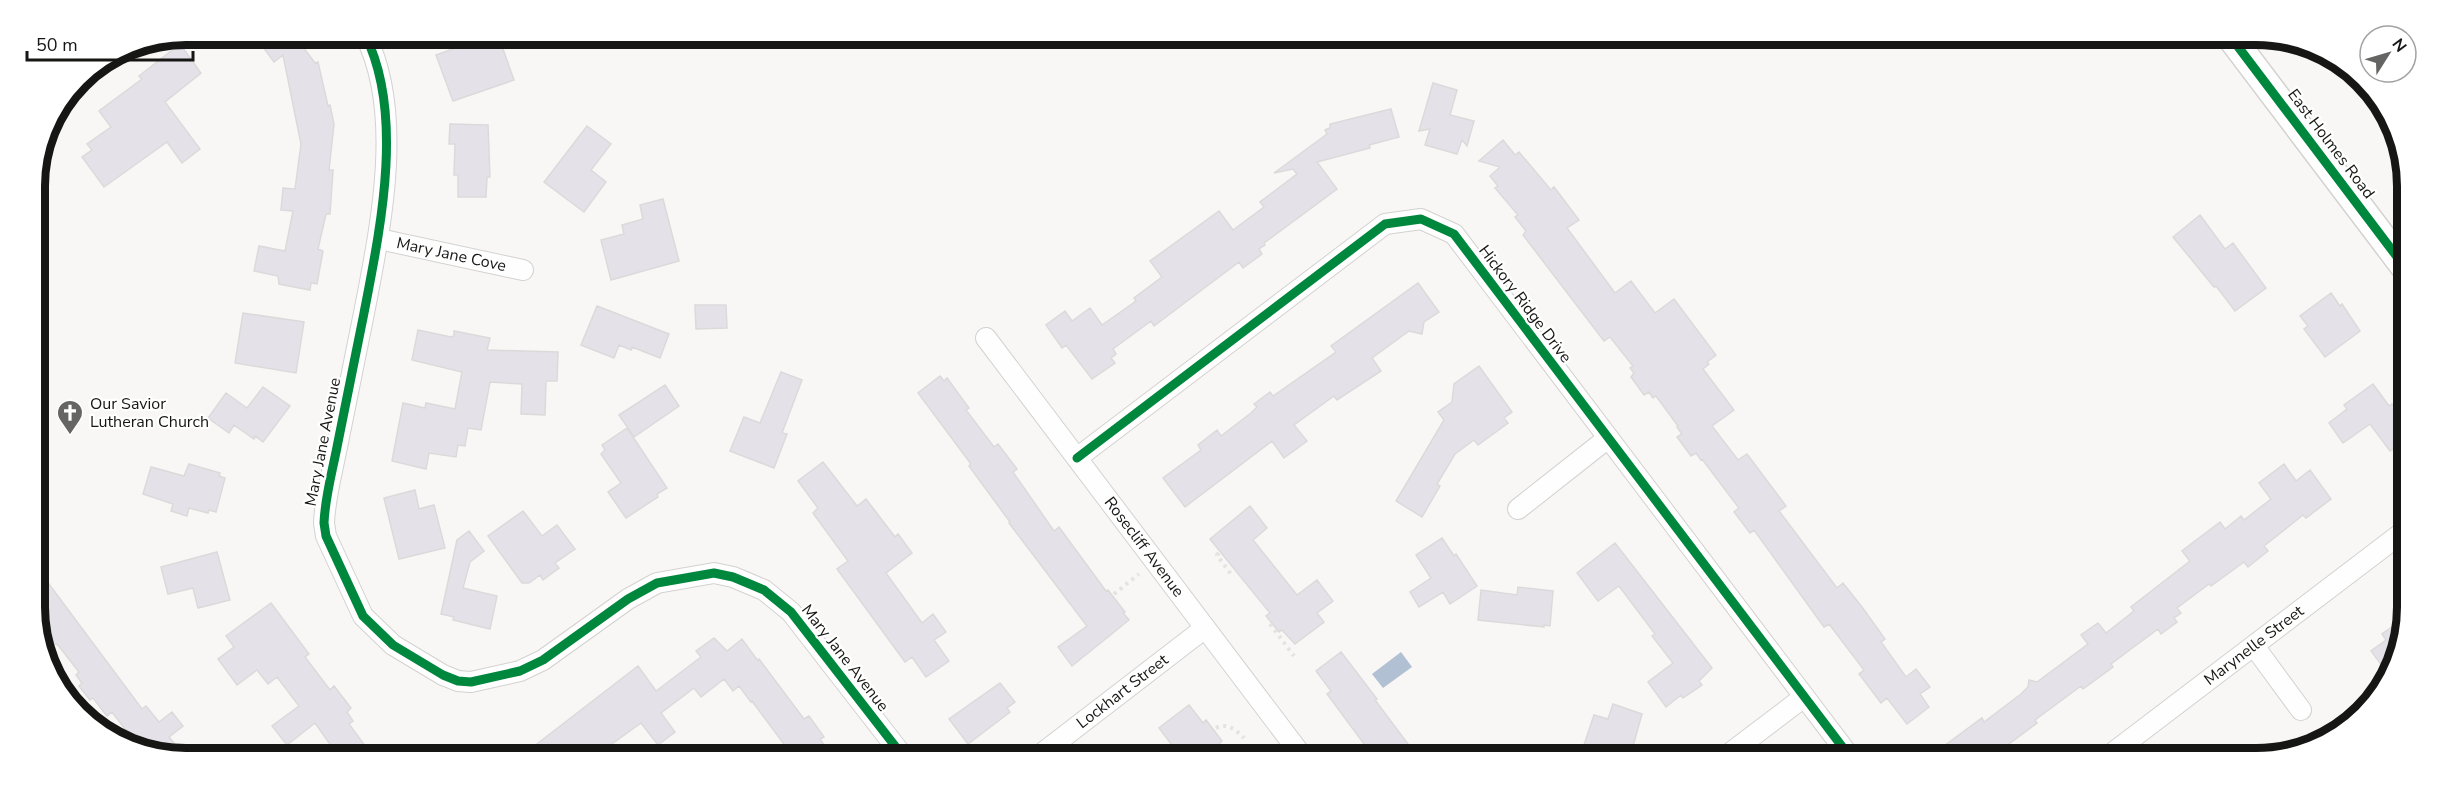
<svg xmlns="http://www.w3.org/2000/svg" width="2442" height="793" viewBox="0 0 2442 793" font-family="'Nunito Sans',sans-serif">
<rect width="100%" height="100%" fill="#f9f7f5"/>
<path fill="#b2c0d3" d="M1401 652 1412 667 1383 688 1372 674Z"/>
<path fill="#e4e2e8" stroke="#dbdada" stroke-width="1.5" d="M254 35H312L300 43 315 63 318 62 328 106 330 105 334 124 329 170H333L330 214H326L318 249 323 251 317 284 311 283 310 290 279 284 278 276 254 271 259 246 285 251 293 211 281 210 283 188 295 189 301 144 283 55 274 62Z
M492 35H498L514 80 453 101 436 55Z
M180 44 201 73 165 102 200 149 182 163 167 142 104 187 82 157 92 150 87 144 111 127 99 111 142 79 139 76Z
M1433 83 1457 90 1450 115 1474 121 1467 146 1462 140 1457 154 1425 145 1430 129 1419 131Z
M1391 109 1399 137 1369 145 1370 148 1317 162 1337 189 1264 243 1265 245 1259 249 1262 254 1243 268 1239 262 1154 326 1151 321 1113 349 1116 354 1111 358 1115 363 1092 379 1066 345 1062 348 1046 325 1065 311 1072 321 1090 308 1102 325 1136 301 1134 298 1162 277 1150 261 1219 211 1233 230 1264 207 1260 202 1297 174 1293 169 1274 173 1327 134 1325 130 1330 128V124Z
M450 124 488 125 490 177H487L486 197H458V175H454L455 144H449Z
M587 126 611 144 591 170 606 182 584 212 544 182Z
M1503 140 1515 155 1519 152 1551 190 1554 187 1579 220 1567 228 1615 293 1631 281 1655 313 1674 299 1716 355 1707 362 1709 364 1703 369 1734 410 1712 426 1738 460 1747 454 1786 506 1779 511 1837 588 1843 583 1862 607 1885 639 1881 642 1906 677 1916 669 1930 687 1920 694 1929 707 1907 724 1887 698 1881 703 1859 674 1864 670 1829 624 1824 627 1754 530 1750 533 1734 512 1739 508 1702 459 1701 460 1696 453 1691 456 1677 437 1682 434 1677 427 1678 426 1656 396 1653 398 1649 392 1644 395 1631 377 1634 373 1630 368 1633 366 1610 337 1604 341 1523 235 1526 231 1515 217 1518 215 1495 188 1498 186 1490 176 1500 167 1479 161Z
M663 199 679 261 611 280 601 240 624 234 622 225 643 219 640 205Z
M2200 215 2225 249 2233 243 2266 288 2235 311 2216 286 2214 287 2173 237Z
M1418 283 1439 312 1424 322 1422 334 1409 331 1372 358 1381 371 1337 400 1334 396 1294 425 1307 441 1284 458 1272 441 1185 507 1163 478 1201 450 1198 445 1217 430 1221 436 1251 413 1257 407 1254 404 1270 392 1273 396 1336 352 1331 346Z
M2331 293 2340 306 2342 304 2360 331 2325 357 2304 329 2308 326 2300 316Z
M695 305H726L727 328 696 329Z
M597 306 669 334 660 358 632 347 631 350 619 345 614 358 581 345Z
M243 313 304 322 296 373 235 363Z
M418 330 451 337 454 336V331L490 338 487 350 558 352 557 381H546L545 415 521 414 522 384 490 382 481 430 468 428 465 446 458 445 456 457 429 453 426 469 392 461 403 403 425 408 426 403 455 409 462 372 412 360Z
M1479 366 1512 412 1504 418 1508 423 1478 445 1474 440 1455 454 1437 484 1440 486 1422 517 1396 501 1444 420 1438 412 1452 402 1454 384Z
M781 372 802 380 782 433 787 434 774 468 730 451 744 417 760 423Z
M940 376 944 381 947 378 969 408 966 410 994 447 998 444 1017 469 1013 472 1054 531 1059 527 1106 591 1108 590 1125 612 1123 613 1129 620 1072 666 1058 647 1087 626 1009 523 1010 522 969 466 971 464 918 393Z
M2373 384 2389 406 2392 404 2395 408 2396 407 2403 416V442L2390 451 2370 424 2343 443 2329 423 2347 409 2344 405Z
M665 385 679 406 634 437 619 415Z
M263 387 290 406 263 442 255 436 254 439 234 425 229 433 208 418 226 393 247 408Z
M627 428 667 488 657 494 658 497 626 518 608 492 621 483 601 454 605 450 602 445Z
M823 462 857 506 866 499 895 537 898 534 912 553 886 573 922 623 933 614 946 632 934 640 949 661 926 677 912 657 905 662 837 569 848 561 813 513 818 508 798 481Z
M189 464 220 473 219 476 225 478 216 512 209 510 208 513 189 508 187 516 171 511 173 504 143 494 151 467 184 476Z
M2284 464 2296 481 2310 470 2331 499 2306 518 2303 515 2264 546 2268 551 2248 567 2244 562 2211 586 2209 584 2177 608 2181 613 2174 618 2177 622 2161 634 2158 629 2111 664 2113 667 2083 689 2081 686 2035 720 2037 723 1990 758 1929 757 1982 718 1984 722 2021 694 2028 687 2029 680 2037 682 2088 644 2081 635 2098 623 2106 633 2134 611 2131 607 2190 561 2182 551 2220 522 2225 529 2241 516 2244 520 2271 499 2259 483Z
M415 490 419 509 434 505 445 548 399 559 384 498Z
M1250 506 1267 528 1253 540 1297 595 1317 580 1333 601 1317 613 1324 622 1295 644 1282 630 1279 632 1266 616 1270 613 1210 539Z
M523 511 542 536 557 525 575 549 555 563 559 568 543 580 540 575 529 583H522L488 536Z
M469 531 484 551 470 562 463 588 497 596 490 629 453 620 454 617 441 614 457 540Z
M1442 538 1454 556 1456 554 1477 586 1450 604 1443 592 1419 607 1410 592 1431 578 1416 555Z
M1615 543 1712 668 1699 681 1702 685 1683 698 1681 695 1666 707 1648 682 1673 663 1652 636 1655 634 1619 586 1598 601 1577 573Z
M217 552 230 600 198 608 193 588 168 594 161 567Z
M37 568 142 709 146 706 159 722 172 712 183 726 169 737 182 753H146L141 750 112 712 107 716 93 698 90 700 79 686 82 683 76 675 79 672 58 645 55 644 52 647 39 630 42 628 37 622Z
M1518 587 1553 591 1550 626 1544 625V627L1478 620 1481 590 1517 595Z
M271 603 309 654 305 657 330 690 334 686 351 708 347 712 353 721 349 724 371 754H337L315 723 287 745 272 726 299 706 277 677 268 684 257 670 237 685 218 659 234 647 226 636Z
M2396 624 2400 630 2402 628V647L2389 675 2371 651 2386 640 2382 634Z
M714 638 727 651 742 639 758 661 759 659 804 719 809 716 824 737 820 739 831 755H792L752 701 751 702 739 686 733 691 724 679 701 697 694 688 661 713 675 732 658 745 641 723 598 754H524L638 666 656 691 701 657 696 651Z
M1341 652 1377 699 1375 700 1417 756H1378L1373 750 1370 752 1327 694 1331 691 1316 671Z
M1000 683 1015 702 1007 708 1010 712 968 744 949 719Z
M1613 704 1642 714 1630 757H1580L1594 715 1608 719Z
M1189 705 1203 723 1206 720 1222 741 1219 744 1228 756H1180L1159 728Z"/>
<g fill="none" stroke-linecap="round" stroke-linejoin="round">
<defs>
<path id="lane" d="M2075 42 2079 39"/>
<g id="street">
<path d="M365 35C405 114 380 230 364 313 355 356 347 399 338 442 333 469 325 496 324 523L326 536 363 616 393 645 443 675 458 681 471 682 520 671 543 660 628 599 657 583 714 573 733 577 764 590 791 612 902 755"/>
<path id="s1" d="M379 239 523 270"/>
<path id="s2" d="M986 338 1302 756"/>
<path d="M1077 458 1385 224 1421 219 1454 234 1850 757"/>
<path d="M1518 509 1608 438"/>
<path d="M2254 646 2301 710"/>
<path id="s3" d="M1040 755 1205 628"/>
<path d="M1725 757 1804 697"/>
<path id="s4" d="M2106 758 2403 532"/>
</g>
<path id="secondary" d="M2233 40 2404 266"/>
</defs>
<use href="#lane" stroke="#d3d2d0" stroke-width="12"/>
<use href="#street" stroke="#d3d2d0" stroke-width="22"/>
<use href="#secondary" stroke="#d3d2d0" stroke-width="30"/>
<path stroke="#e3e3e1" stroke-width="4" stroke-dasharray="3 4.5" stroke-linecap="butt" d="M1219 553 1217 555 1233 577
M1114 594 1139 574
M1270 624 1294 656
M1216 728C1227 722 1236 730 1244 738"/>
<use href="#lane" stroke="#fefefe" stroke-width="9"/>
<use href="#street" stroke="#fefefe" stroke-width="20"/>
<use href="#secondary" stroke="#fefefe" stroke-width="27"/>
<defs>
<path id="cycleway" d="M365 35C405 114 380 230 364 313 355 356 347 399 338 442 333 469 325 496 324 523L326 536 363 616 393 645 443 675 458 681 471 682 520 671 543 660 628 599 657 583 714 573 733 577 764 590 791 612 902 755
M2233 40 2404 266
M1077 458 1385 224 1421 219 1454 234 1850 757"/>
</defs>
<use href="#cycleway" stroke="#fff" stroke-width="13"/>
<use href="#cycleway" stroke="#00873e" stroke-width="9"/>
</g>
<defs>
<symbol id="church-pin" viewBox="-11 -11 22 30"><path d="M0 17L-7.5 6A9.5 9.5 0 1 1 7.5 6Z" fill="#656563" stroke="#fff"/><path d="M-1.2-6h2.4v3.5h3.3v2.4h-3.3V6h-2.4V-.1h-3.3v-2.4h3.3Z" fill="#fff"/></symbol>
</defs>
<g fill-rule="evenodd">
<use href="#church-pin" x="55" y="398" width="30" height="40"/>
</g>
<g text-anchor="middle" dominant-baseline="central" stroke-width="4.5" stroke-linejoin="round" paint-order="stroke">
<g font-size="16" fill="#161614" stroke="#fff">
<text transform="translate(2331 144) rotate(53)">East Holmes Road</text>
<text stroke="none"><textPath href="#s1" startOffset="74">Mary Jane Cove</textPath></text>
<text transform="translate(1525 304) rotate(53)">Hickory Ridge Drive</text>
<text transform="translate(323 442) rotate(-79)">Mary Jane Avenue</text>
<text stroke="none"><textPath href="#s2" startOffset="262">Rosecliff Avenue</textPath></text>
<text stroke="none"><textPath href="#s4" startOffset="186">Marynelle Street</textPath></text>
<text transform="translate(845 658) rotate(52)">Mary Jane Avenue</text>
<text stroke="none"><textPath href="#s3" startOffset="104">Lockhart Street</textPath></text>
</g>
<g font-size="16" fill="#161614" stroke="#fff" text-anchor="start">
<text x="90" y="404">Our Savior<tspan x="90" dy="18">Lutheran Church</tspan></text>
</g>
</g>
<path d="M0 0H2442V793H0ZM186 45H2256A141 141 0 0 1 2397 186V607A141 141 0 0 1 2256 748H186A141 141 0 0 1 45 607V186A141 141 0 0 1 186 45Z" fill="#fff" fill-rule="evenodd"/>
<path fill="none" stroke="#161614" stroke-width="8" d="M186 45H2256A141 141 0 0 1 2397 186V607A141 141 0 0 1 2256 748H186A141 141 0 0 1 45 607V186A141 141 0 0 1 186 45Z"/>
<g transform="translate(2388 54) rotate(53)"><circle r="28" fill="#ffffff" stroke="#a2a2a1" stroke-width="1.5"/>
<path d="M0-4.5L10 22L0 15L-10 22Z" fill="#656563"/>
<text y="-9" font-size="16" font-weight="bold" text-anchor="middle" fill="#161614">N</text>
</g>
<path d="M27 51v9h166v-9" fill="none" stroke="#161614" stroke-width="3"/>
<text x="36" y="51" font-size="18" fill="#161614" stroke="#ffffff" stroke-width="4.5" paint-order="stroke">50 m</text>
</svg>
